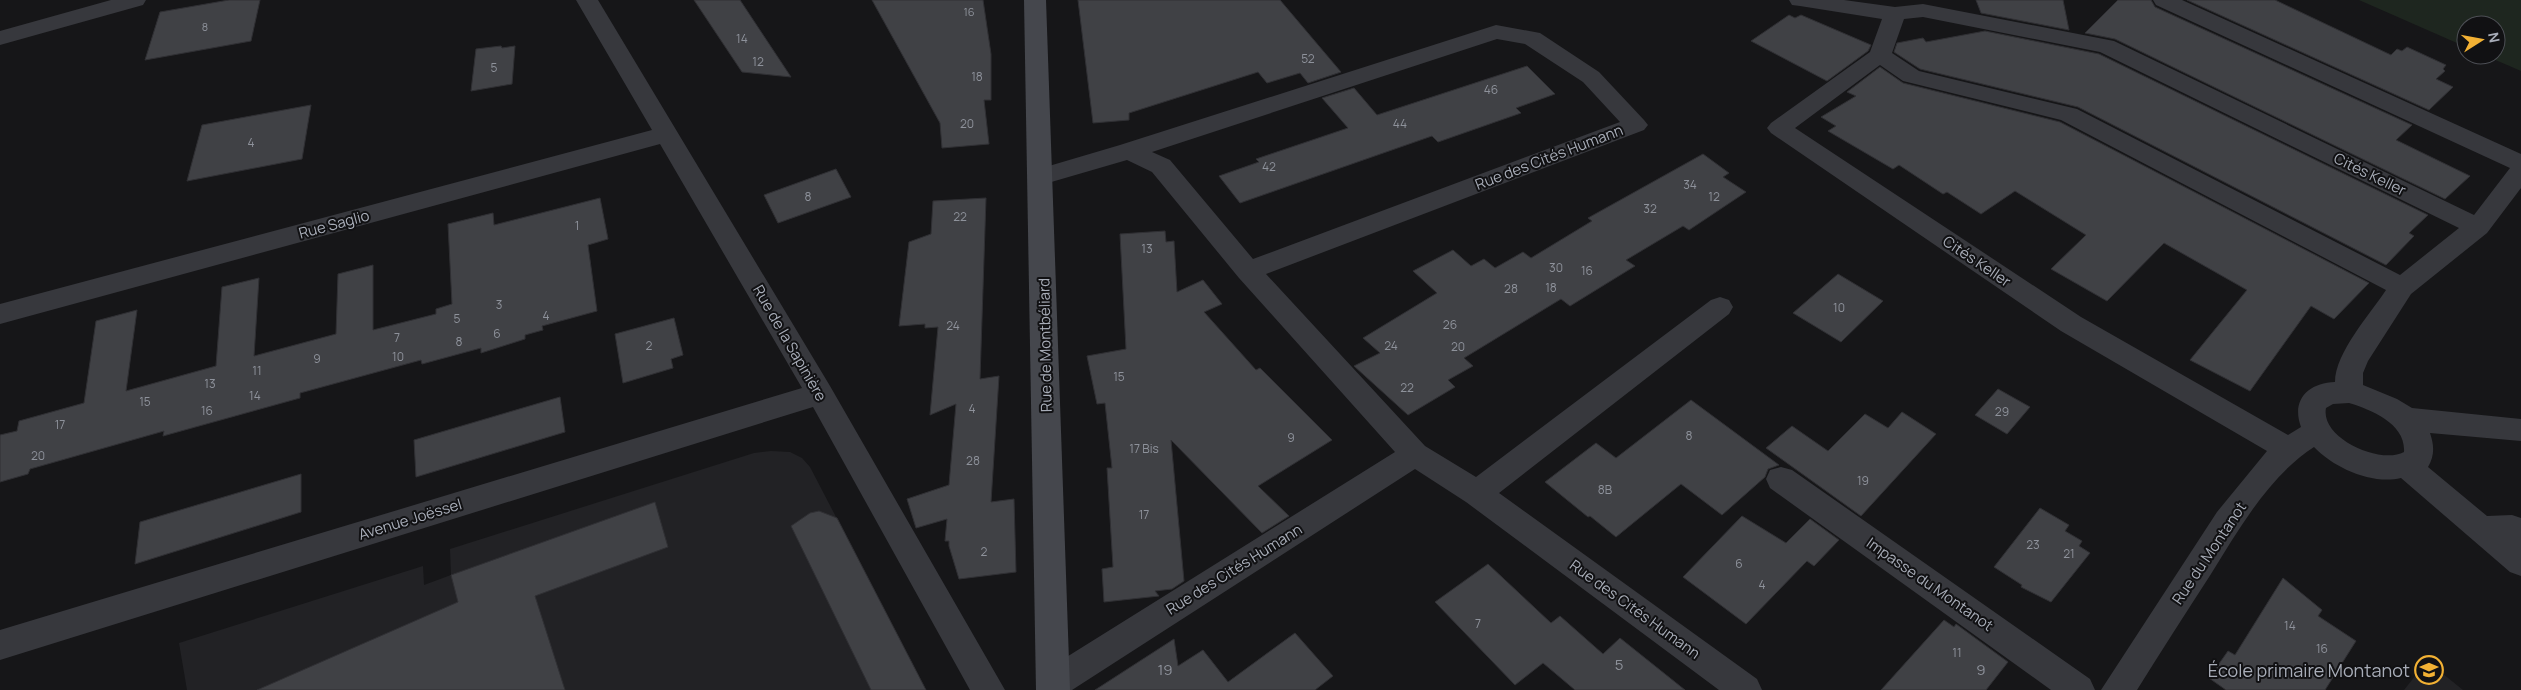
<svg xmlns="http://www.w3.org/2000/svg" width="2521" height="690" viewBox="0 0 2521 690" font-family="Manrope,sans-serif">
<rect width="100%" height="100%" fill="#161618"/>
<path fill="#222225" d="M771 451 790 452 802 458 810 467 926 690H187L179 643 423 566 424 585 451 575 450 549 754 453Z
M2427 661 2463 690H2404Z"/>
<path fill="#1e261f" d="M2359 0H2521V71L2484 55H2496V25H2466V47Z"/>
<path fill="#404145" stroke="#303034" d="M229 0H260L251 41 145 60 160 12Z
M694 0H740L791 77 742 72Z
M872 0H983L991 54V100H984L989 144 942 148 940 123Z
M1078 0H1280L1341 72 1308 83 1300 73 1267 83 1258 72 1129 113V120L1093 123Z
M1976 0H2063L2069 30 1981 13Z
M2118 0H2151L2155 7 2412 125 2396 140 2470 176 2445 199 2115 39 2085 33Z
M2187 0H2275L2391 55 2397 49 2402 51 2407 47 2446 65 2443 69 2445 71 2436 79 2453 87 2429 110Z
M1789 15 1795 18 1801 15 1871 45 1868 51 1827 81 1751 41Z
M1985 31 2099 54 2428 215 2409 233 2414 236 2386 265 2078 107 1920 69 1894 52 1897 43 1923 38 1926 42Z
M501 46 502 48 515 46 512 84 471 91 476 49Z
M1527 66 1555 94 1516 108 1521 113 1438 142 1432 136 1240 203 1219 176 1259 162 1256 159 1348 128 1322 98 1354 88 1377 115Z
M1880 67 1903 83 2060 122 2369 283 2334 319 2311 306 2250 391 2190 360 2247 290 2164 243 2107 301 2051 269 2086 235 2015 191 1981 214 1947 192 1943 194 1899 165 1893 169 1828 131 1836 126 1821 117 1856 96 1847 92Z
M311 105 302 159 187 181 202 125Z
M1703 154 1729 173 1723 177 1746 192 1689 230 1683 226 1626 260 1635 266 1570 306 1561 299 1464 358 1473 366 1448 380 1455 387 1408 415 1354 366 1380 353 1363 338 1437 293 1413 271 1453 250 1471 266 1484 259 1495 268 1523 252 1531 258 1592 221 1588 218Z
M836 169 851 197 778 223 764 195Z
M600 198 608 239 588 245 597 311 542 326 543 330 525 335V339L481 353V348L422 364 421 360 300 393V398L163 436 164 431 30 469 28 474 0 482V435L17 431 19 421 84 403 96 321 137 310 126 391 216 366 222 287 259 278 254 356 336 334 338 274 373 265V330L436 314V309L452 304 448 224 493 213 494 225Z
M986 198 980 379 999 376 991 502 1014 499 1016 572 959 579 949 546V541H945L947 519 916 528 907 499 949 485 956 404 930 415 938 327 925 328V324L899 326 909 242 931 234 933 201Z
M1165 231 1166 242 1174 241 1177 292 1203 280 1222 304 1204 312 1256 370 1260 368 1332 440 1258 486 1289 516 1262 533 1171 440 1184 581 1172 589 1155 591 1159 596 1104 602 1102 569 1113 567 1107 468H1112L1105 403 1097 404 1087 356 1126 349 1120 234Z
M1838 274 1883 301 1841 342 1793 313Z
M674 318 683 355 671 359 673 368 623 383 615 334Z
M1998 389 2030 407 2007 434 1975 415Z
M560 397 565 432 416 477 414 440Z
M1691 400 1779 465 1768 469 1765 477 1722 515 1681 484 1616 537 1590 516 1588 517 1545 482 1596 443 1616 458Z
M1902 412 1936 434 1861 516 1766 448 1792 426 1828 451 1865 414 1888 428Z
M301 474V512L135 564 140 522Z
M655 502 668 547 535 596 565 690H257L458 602 451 575Z
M2040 508 2069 525 2065 531 2082 541 2079 546 2090 553 2051 602 2021 587 2022 585 1994 567Z
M819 511 837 518 926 690H871L791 526 810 513Z
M1742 516 1786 543 1810 519 1839 540 1814 566 1807 561 1746 624 1683 577Z
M1488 564 1551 623 1560 616 1603 654 1620 638 1685 690H1575L1543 663 1515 685 1435 602Z
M2283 578 2322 610 2318 616 2356 641 2325 690H2226L2209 678 2228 651 2235 655Z
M1944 620 1954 627 1956 624 2008 662 1986 690H1881Z
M1295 633 1333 676 1315 690H1095L1174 639 1178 666 1203 650 1228 682Z"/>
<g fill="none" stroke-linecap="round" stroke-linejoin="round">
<path fill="#37383d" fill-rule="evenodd" d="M111 0H146L143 5 0 45V31Z
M576 0H598L830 386 1005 690H970L813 407 0 660V630L802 388 660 144 0 324V304L652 130Z
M1789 0H1844L1895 7 1923 4 2114 41 2474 215 2510 168 2156 5 2153 0H2182L2521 154V188L2487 233 2411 294 2368 361 2363 373V385L2397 399 2412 408 2521 419V441L2430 433C2434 445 2435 455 2428 467L2487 516 2512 515 2521 518V576L2510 572 2401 478C2372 485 2334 468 2314 447 2269 476 2239 529 2211 574 2186 613 2161 651 2137 690H2101L2217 512 2267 451 2061 331 1771 133 1767 128 1771 123 1870 52 1882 19 1800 6 1792 5ZM1923 17 2100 52 2459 228 2400 275 2077 109 1919 71 1892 53 1904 19ZM1880 65 1903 81 2061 120 2386 290C2370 314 2335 353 2335 382 2308 383 2291 400 2301 427L2288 435 2081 317 1795 128ZM2349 403C2372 410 2406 424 2404 452 2380 465 2320 438 2326 408L2333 404Z
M1496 25 1540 33 1599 72 1644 120 1648 125 1644 130 1266 274 1425 446 1476 477 1711 300 1720 297 1729 300 1733 307 1729 314 1499 493 1757 679 1762 690H1719L1466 502 1415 469 1072 690H1039L1036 684 1041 673 1395 452 1239 278 1152 172 1127 160 1041 185 1032 183 1029 177 1032 171 1120 145ZM1497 39 1525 44 1583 82 1620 122 1253 259 1170 160 1152 152Z
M1781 467 1792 470 2090 679 2095 690H2051L1770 488 1766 479 1770 470Z"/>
<path fill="#45474d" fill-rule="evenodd" d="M1024 0H1046L1070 690H1036Z"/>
</g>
<defs>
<symbol id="school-ring" viewBox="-11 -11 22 22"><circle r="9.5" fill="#111113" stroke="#f2b134" stroke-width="1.5"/><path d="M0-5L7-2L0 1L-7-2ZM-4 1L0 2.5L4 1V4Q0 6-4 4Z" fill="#f2b134"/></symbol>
</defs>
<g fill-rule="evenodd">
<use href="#school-ring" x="2413" y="654" width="32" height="32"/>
</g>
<g text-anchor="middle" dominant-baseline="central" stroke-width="4" stroke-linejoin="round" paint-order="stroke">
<g font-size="11" fill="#8e929b">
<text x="969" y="11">16</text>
<text x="205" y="26">8</text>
</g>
<g font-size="12" fill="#8e929b">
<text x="742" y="38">14</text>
<text x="1308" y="58">52</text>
<text x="758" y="61">12</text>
<text x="494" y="67">5</text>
<text x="977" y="76">18</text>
<text x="1491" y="89">46</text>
<text x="967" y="123">20</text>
<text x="1400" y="123">44</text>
<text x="251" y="142">4</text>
<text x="1269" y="166">42</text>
<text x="1690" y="184">34</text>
<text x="808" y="196">8</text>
<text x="1714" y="196">12</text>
<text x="1650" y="208">32</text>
<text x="960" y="216">22</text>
<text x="577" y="225">1</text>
<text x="1147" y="248">13</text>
<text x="1556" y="267">30</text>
<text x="1587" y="270">16</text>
<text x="1551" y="287">18</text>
<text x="1511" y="288">28</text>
<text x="499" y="304">3</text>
<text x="1839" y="307">10</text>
<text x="546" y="315">4</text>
<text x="457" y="318">5</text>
<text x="1450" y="324">26</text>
<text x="953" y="325">24</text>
<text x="497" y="333">6</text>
<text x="397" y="337">7</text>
<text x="459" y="341">8</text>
<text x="649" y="345">2</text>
<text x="1391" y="345">24</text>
<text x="1458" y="346">20</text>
<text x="398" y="356">10</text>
<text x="317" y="358">9</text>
<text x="257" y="370">11</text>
<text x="1119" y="376">15</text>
<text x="210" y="383">13</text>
<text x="1407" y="387">22</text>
<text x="255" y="395">14</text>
<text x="145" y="401">15</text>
<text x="972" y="408">4</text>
<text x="207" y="410">16</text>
<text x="2002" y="411">29</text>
<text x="60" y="424">17</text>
<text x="1689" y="435">8</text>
<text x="1291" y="437">9</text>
<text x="1144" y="448">17 Bis</text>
<text x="38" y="455">20</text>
<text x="973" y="460">28</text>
<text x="1863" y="480">19</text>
<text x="1605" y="489">8B</text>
<text x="1144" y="514">17</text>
<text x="2033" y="544">23</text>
<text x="984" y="551">2</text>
<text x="2069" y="553">21</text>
<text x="1739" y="563">6</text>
<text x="1762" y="584">4</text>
<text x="1478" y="623">7</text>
<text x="2290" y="625">14</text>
<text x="2322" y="648">16</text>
<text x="1957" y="652">11</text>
</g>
<g font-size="15" fill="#a8adb8" stroke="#111113">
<text transform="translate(1549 157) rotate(-21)">Rue des Cités Humann</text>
<text transform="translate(2370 174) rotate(26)">Cités Keller</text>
<text transform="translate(334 224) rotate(-15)">Rue Saglio</text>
<text transform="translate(1977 261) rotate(34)">Cités Keller</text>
<text transform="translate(790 343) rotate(60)">Rue de la Sapinière</text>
<text transform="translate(1045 345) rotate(-91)">Rue de Montbéliard</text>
<text transform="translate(410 519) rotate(-17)">Avenue Joëssel</text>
<text transform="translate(2209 553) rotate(-56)">Rue du Montanot</text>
<text transform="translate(1234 569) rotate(-32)">Rue des Cités Humann</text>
<text transform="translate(1930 584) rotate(35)">Impasse du Montanot</text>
<text transform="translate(1635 609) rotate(36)">Rue des Cités Humann</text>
</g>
<g font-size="15" fill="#8e929b">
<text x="1619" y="664">5</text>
<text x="1165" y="669">19</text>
<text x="1981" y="669">9</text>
</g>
<g font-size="18" fill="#a8adb8" stroke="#111113" text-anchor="end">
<text x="2410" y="670">École primaire Montanot</text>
</g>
</g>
<g transform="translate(2481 40) rotate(79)"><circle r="24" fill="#111113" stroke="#4d4f55"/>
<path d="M0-4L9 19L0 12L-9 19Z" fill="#f2b134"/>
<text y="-8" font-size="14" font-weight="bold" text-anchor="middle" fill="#a8adb8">N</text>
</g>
</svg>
